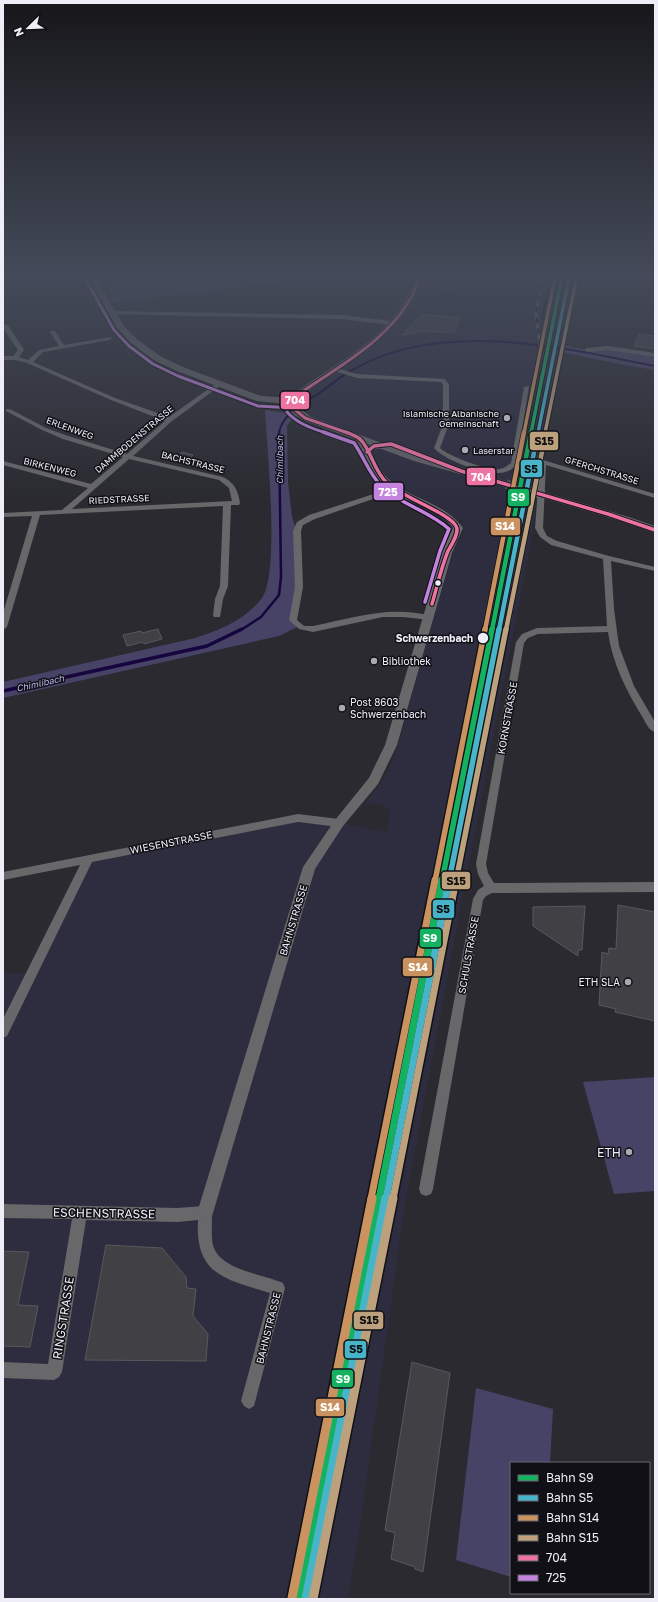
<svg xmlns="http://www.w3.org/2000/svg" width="658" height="1602" viewBox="0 0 658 1602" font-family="'Golos Text',sans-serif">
<rect width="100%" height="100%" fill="#2a2a30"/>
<path fill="#2d2d3f" d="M419 277H573L546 431 531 543 465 884 405 1204 358 1540 348 1599H3V973H32L89 858 298 818 340 823 386 832 390 817 389 809 381 804 376 803H371L363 807 388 772 399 743 444 573 461 536 463 531 461 525 464 519 448 522 402 497 385 485 374 475 367 464 363 451 357 440 304 419 294 401 372 341 405 308Z"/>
<path fill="#474367" d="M113 277 285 279 283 282 113 302 107 286Z
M562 345 587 350 608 348 655 355V370L625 365 561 352Z
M267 410 297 415 287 425 288 482 292 517 297 531 299 587 293 620 297 627 279 636 3 698V682L195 638C220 630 245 620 262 598 280 573 267 446 265 411Z
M655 1077V1191L614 1194 583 1082Z
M476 1388 553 1409 550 1463H511V1577L456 1560Z"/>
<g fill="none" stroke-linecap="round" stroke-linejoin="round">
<path stroke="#17053d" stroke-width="2" d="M542 319 551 277
M279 433C282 413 306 402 321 392 332 384 343 374 356 368 444 319 562 348 655 366"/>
<path stroke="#17053d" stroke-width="2.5" d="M241 630 261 617 279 595 281 577 279 432"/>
<path stroke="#17053d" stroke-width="3.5" d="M3 691 207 646 242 629"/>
</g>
<path fill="#404045" stroke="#58585e" d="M439 278 455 279 454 289 437 288Z
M422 314 459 318 454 333 423 331 402 335Z
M639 334 655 336V349L634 346Z
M182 452 193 455 186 462 174 460Z
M158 629 162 639 144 644 143 642 127 646 123 635 141 631 142 633Z
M618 905 655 912V1021L615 1012 616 1009 599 1005 602 952 608 954 609 948 616 949Z
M585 906 582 950H578V956L533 926V907Z
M106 1245 162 1248 186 1277 187 1288 196 1289 193 1316 208 1334 206 1361 85 1360Z
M3 1251 29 1252 18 1305 38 1306 30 1347 3 1346Z
M412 1362 450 1373 423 1572 415 1569V1567L391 1559 395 1533 385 1530Z"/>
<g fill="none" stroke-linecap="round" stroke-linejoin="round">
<path stroke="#48474e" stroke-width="10" stroke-dasharray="10 5" stroke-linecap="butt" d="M506 484 547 496"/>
<path fill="#68686b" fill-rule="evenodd" d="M111 311 341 315 392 321 395 323 392 325 341 319 109 314 108 313Z
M3 324 8 325 24 350 19 357 28 360 39 350 59 346 50 332 51 331H55L64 345 111 337 112 338 109 340 43 352 33 362 115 398 169 417 217 383H221V385L172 421 133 456 223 477C235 483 238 491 240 503L239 505H231L228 586 223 599 220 617H214L213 615 215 599 220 586 223 506 40 515 7 627 3 630V613L32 516 3 517V513L62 510 88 488 3 465V461L91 484 123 457 63 439 42 430 6 411V409H10L46 428 68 436 127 454 165 421 111 400 27 363 15 360H3V356H13L18 350 3 328ZM129 459 219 480 229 488 232 501 72 509Z
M608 346 655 353V357L608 350 587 352 584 350 587 348Z
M333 367 357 374 445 379 449 385V424L440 448C448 456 488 471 500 469 505 468 507 466 511 463L524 387 529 386 517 463C514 467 511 471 505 472 490 477 443 460 434 448L443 424V385L441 382 357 378 331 370 330 369Z
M543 460 655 494V498L546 465 543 528 547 536 557 541 609 556 655 567V571L611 561 614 609 619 646 634 686 655 722V732C649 731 646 723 643 718 627 692 612 663 608 632L538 634 528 638 524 643 486 864 488 873 494 883 655 882V892L492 893 486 896 483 900 433 1189 431 1194 426 1196 421 1194 419 1189 473 899 478 890 484 886 478 874 476 864 516 642 522 634 537 628 607 626 603 559 551 545 540 537 535 528 540 462Z
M392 488H398L399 490 315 519 303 525 301 531 303 587 297 620 304 626H313C353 618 390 605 431 616L432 618 431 620 403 617H383L313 632 299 629 289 620 295 587 293 531 297 522 309 515Z
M298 814 339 819 343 820 344 823 343 826 339 827 298 822 92 862 7 1036 3 1038V1019L80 865 3 880V872Z
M3 1204 177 1208 205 1206 210 1208C214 1219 210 1233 213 1245 219 1270 263 1274 283 1283L285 1288 254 1406 249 1409 244 1406 241 1401 270 1293C225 1279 195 1275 198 1220L177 1222 86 1220 62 1372 59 1377 54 1380 3 1378V1362L48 1364 72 1219 3 1218Z"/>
<path fill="#68686b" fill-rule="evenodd" d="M355 435H361L368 446 374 444 394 442V446L371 450C374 458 377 466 382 472 403 499 443 500 463 528L452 553 397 745 378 784 343 826 315 869 213 1213 211 1219 205 1221 199 1219 197 1213 303 867 335 820 369 778 385 745 442 553 453 528C439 508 412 505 393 492 370 476 369 457 354 437Z"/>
<path fill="#616166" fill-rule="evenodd" d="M88 277H96L123 325 137 339 160 356 183 367 261 396 291 398 293 394C332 366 383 341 407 297 411 291 413 284 415 277H423C420 284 418 291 415 297 390 342 340 368 300 397L298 407 311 417 420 457 510 482 511 484 506 487 414 461 305 421C298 417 288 413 289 404L257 401 177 371 154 360 131 343 117 328Z
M547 493 629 517 655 526V533L621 521 543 498 542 496Z"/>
<defs>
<path id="rail" d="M540 345 536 312 543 277"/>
</defs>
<use href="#rail" stroke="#66666b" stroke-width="3"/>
<use href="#rail" stroke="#101016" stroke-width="2" stroke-dasharray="5.5" stroke-linecap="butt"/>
<defs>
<path id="bus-1-far1" d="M348 433 305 418 293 408 296 396C337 367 389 341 413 294 415 289 417 283 419 277"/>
<path id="bus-1" d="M346 432C351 434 356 436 360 439 372 451 373 470 387 483 402 497 449 513 456 526 460 533 451 545 448 551 441 568 437 587 432 604
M367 452 374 446 391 444 461 471 608 514 655 530"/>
<path id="bus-2-far1" d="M86 280 114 330 129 346 153 364 178 376 258 406 294 408
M287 399V412C298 424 311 428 326 433"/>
<path id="bus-2" d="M323 432 354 443C364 457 369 474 382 487 402 505 429 511 449 529L440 551 425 602"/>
</defs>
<use href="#bus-1-far1" stroke="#101016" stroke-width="5"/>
<use href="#bus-1" stroke="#101016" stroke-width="5.5"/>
<use href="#bus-2-far1" stroke="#101016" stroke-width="5"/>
<use href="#bus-2" stroke="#101016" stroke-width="5.5"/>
<use href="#bus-1-far1" stroke="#ed73a3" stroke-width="3"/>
<use href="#bus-1" stroke="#ed73a3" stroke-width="3.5"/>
<use href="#bus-2-far1" stroke="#c483df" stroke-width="3"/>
<use href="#bus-2" stroke="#c483df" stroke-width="3.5"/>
<defs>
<path id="rail-1-far4" d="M531 433 562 277"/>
<path id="rail-1-far3" d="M492 630 531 432"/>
<path id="rail-1-far2" d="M442 881 492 629"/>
<path id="rail-1-far1" d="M379 1199 442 880"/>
<path id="rail-1" d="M299 1599 379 1198"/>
<path id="rail-2-far4" d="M538 433 569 278"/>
<path id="rail-2-far3" d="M499 630 538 432"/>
<path id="rail-2-far2" d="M449 881 499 629"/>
<path id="rail-2-far1" d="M386 1199 449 880"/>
<path id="rail-2" d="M306 1599 386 1198"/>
<path id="rail-3-far4" d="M524 433 555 277"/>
<path id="rail-3-far3" d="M485 630 524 432"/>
<path id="rail-3-far2" d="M435 881 485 629"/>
<path id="rail-3-far1" d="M371 1199 435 880"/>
<path id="rail-3" d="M292 1598 372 1198"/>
<path id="rail-4-far4" d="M545 433 576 280"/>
<path id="rail-4-far3" d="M506 630 546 432"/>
<path id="rail-4-far2" d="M456 881 506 629"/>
<path id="rail-4-far1" d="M393 1199 456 880"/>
<path id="rail-4" d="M313 1599 393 1198"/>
</defs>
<use href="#rail-1-far4" stroke="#101016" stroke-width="5.5"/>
<use href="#rail-1-far3" stroke="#101016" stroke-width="6"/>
<use href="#rail-1-far2" stroke="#101016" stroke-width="8"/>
<use href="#rail-1-far1" stroke="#101016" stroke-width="10"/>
<use href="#rail-1" stroke="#101016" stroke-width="12"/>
<use href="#rail-2-far4" stroke="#101016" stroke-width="5.5"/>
<use href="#rail-2-far3" stroke="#101016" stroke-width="6"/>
<use href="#rail-2-far2" stroke="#101016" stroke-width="8"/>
<use href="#rail-2-far1" stroke="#101016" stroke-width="10"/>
<use href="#rail-2" stroke="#101016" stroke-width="12"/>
<use href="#rail-3-far4" stroke="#101016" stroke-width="5.5"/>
<use href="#rail-3-far3" stroke="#101016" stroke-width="6"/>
<use href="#rail-3-far2" stroke="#101016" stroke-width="8"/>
<use href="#rail-3-far1" stroke="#101016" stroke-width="10"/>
<use href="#rail-3" stroke="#101016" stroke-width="12"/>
<use href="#rail-4-far4" stroke="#101016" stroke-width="5.5"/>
<use href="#rail-4-far3" stroke="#101016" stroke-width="6"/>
<use href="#rail-4-far2" stroke="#101016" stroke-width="8"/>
<use href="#rail-4-far1" stroke="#101016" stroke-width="10"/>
<use href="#rail-4" stroke="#101016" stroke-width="12"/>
<use href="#rail-1-far4" stroke="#13b160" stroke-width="3.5"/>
<use href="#rail-1-far3" stroke="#13b160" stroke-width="4.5"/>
<use href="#rail-1-far2" stroke="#13b160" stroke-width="5.5"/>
<use href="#rail-1-far1" stroke="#13b160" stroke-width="7"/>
<use href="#rail-1" stroke="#13b160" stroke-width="9"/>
<use href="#rail-2-far4" stroke="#48b4ca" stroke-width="3.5"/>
<use href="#rail-2-far3" stroke="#48b4ca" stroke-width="4.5"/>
<use href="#rail-2-far2" stroke="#48b4ca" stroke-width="5.5"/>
<use href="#rail-2-far1" stroke="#48b4ca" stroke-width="7"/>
<use href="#rail-2" stroke="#48b4ca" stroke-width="9"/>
<use href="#rail-3-far4" stroke="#ca925e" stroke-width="3.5"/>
<use href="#rail-3-far3" stroke="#ca925e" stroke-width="4.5"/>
<use href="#rail-3-far2" stroke="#ca925e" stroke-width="5.5"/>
<use href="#rail-3-far1" stroke="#ca925e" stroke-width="7"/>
<use href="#rail-3" stroke="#ca925e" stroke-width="9"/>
<use href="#rail-4-far4" stroke="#bda07c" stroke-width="3.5"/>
<use href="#rail-4-far3" stroke="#bda07c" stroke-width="4.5"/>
<use href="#rail-4-far2" stroke="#bda07c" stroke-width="5.5"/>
<use href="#rail-4-far1" stroke="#bda07c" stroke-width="7"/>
<use href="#rail-4" stroke="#bda07c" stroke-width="9"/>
</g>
<linearGradient id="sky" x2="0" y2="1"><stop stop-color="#17171a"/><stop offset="0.55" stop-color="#444a59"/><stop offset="1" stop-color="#444a59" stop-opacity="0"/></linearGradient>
<rect width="658" height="501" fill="url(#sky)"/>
<g fill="#aaa9b2" stroke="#101016" stroke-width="1.5">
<circle cx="507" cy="418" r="4"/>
<circle cx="465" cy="450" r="4"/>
<circle cx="374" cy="661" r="4"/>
<circle cx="342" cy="708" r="4"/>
<circle cx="628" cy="982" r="4"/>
<circle cx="629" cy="1152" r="4"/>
</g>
<g fill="#efeef8" stroke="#101016" stroke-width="1.5">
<circle cx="438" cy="583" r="3.5"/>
<circle cx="483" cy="638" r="6"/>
</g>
<g text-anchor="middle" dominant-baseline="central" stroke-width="3" stroke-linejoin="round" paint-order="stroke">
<g font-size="9" fill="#efeef8" stroke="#101016" text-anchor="end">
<text x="499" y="413">Islamische Albanische<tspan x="499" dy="10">Gemeinschaft</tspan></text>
<text x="473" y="450" text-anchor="start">Laserstar</text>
</g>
<g font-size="9" fill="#efeef8" stroke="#101016">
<text transform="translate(70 428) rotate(20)">ERLENWEG</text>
<text transform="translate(134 439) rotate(-40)">DAMMBODENSTRASSE</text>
<text transform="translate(193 462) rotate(14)">BACHSTRASSE</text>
<text transform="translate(50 467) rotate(14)">BIRKENWEG</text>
<text transform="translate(602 470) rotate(17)">GFERCHSTRASSE</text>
<text transform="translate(119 499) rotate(-3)">RIEDSTRASSE</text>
</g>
<g font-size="9" font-style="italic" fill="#bcb8f2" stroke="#101016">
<text transform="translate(279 460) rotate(-90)">Chimlibach</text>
<text transform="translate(40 683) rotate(-13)">Chimlibach</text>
</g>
<g font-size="10" font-weight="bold" fill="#efeef8" stroke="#101016" text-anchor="end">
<text x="473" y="638">Schwerzenbach</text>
</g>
<g font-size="10" fill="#efeef8" stroke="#101016" text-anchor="start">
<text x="382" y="661">Bibliothek</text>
<text x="350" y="702">Post 8603<tspan x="350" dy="12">Schwerzenbach</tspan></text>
<text x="620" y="982" text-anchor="end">ETH SLA</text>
</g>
<g font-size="10" fill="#efeef8" stroke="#101016">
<text transform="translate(507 718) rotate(-80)">KORNSTRASSE</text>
<text transform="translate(171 842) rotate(-11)">WIESENSTRASSE</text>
<text transform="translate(293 920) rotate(-73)">BAHNSTRASSE</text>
<text transform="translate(468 955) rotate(-80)">SCHULSTRASSE</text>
<text transform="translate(268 1328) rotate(-76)">BAHNSTRASSE</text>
</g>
<g font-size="12" fill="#efeef8" stroke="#101016" text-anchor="end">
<text x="621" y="1152">ETH</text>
</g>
<g font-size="12" fill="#efeef8" stroke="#101016">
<text transform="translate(104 1213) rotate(1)">ESCHENSTRASSE</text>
<text transform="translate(63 1318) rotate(-81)">RINGSTRASSE</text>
</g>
</g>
<g stroke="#101016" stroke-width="1.5">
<rect x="280" y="391" width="30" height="19" rx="4" fill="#ed73a3"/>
<rect x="529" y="431" width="30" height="20" rx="4" fill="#bda07c"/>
<rect x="520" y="459" width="23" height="19" rx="4" fill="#48b4ca"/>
<rect x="466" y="467" width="30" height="19" rx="4" fill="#ed73a3"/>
<rect x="373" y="482" width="31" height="19" rx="4" fill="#c483df"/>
<rect x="507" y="488" width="23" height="19" rx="4" fill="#13b160"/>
<rect x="490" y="517" width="31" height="19" rx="4" fill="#ca925e"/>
<rect x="441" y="871" width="30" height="19" rx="4" fill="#bda07c"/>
<rect x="432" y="899" width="23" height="20" rx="4" fill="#48b4ca"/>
<rect x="419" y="928" width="23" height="20" rx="4" fill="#13b160"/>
<rect x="402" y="957" width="31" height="20" rx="4" fill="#ca925e"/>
<rect x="353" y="1311" width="31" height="19" rx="4" fill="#bda07c"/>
<rect x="344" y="1340" width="23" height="19" rx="4" fill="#48b4ca"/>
<rect x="331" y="1369" width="23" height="19" rx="4" fill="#13b160"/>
<rect x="315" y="1398" width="30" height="19" rx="4" fill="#ca925e"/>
</g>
<g font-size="11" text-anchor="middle" font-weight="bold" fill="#fff">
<text x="295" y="404">704</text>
<text x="481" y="481">704</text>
<text x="388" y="496">725</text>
<text x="518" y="501">S9</text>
<text x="505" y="530">S14</text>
<text x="430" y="942">S9</text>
<text x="418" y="971">S14</text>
<text x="343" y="1383">S9</text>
<text x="330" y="1411">S14</text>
</g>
<g font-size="11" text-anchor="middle" font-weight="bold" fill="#111">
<text x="544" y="445">S15</text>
<text x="531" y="473">S5</text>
<text x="456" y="885">S15</text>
<text x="443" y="913">S5</text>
<text x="369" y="1324">S15</text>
<text x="356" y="1353">S5</text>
</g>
<rect width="658" height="1602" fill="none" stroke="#efeef8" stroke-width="8"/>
<rect x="510" y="1462" width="140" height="132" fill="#101016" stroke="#696970"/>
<rect x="518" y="1475" width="20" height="6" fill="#13b160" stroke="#696970"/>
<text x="546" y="1482" font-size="12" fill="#efeef8">Bahn S9</text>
<rect x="518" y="1495" width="20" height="6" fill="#48b4ca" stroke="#696970"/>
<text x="546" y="1502" font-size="12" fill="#efeef8">Bahn S5</text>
<rect x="518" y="1515" width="20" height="6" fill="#ca925e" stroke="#696970"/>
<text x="546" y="1522" font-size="12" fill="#efeef8">Bahn S14</text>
<rect x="518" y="1535" width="20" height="6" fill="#bda07c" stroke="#696970"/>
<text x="546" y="1542" font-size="12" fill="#efeef8">Bahn S15</text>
<rect x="518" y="1555" width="20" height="6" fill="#ed73a3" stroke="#696970"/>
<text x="546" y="1562" font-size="12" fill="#efeef8">704</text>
<rect x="518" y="1575" width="20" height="6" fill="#c483df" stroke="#696970"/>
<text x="546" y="1582" font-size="12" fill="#efeef8">725</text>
<g transform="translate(28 28) rotate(247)" stroke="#101016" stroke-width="3" paint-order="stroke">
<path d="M0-3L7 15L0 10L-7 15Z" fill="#efeef8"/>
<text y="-6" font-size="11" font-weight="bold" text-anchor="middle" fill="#efeef8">N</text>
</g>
</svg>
